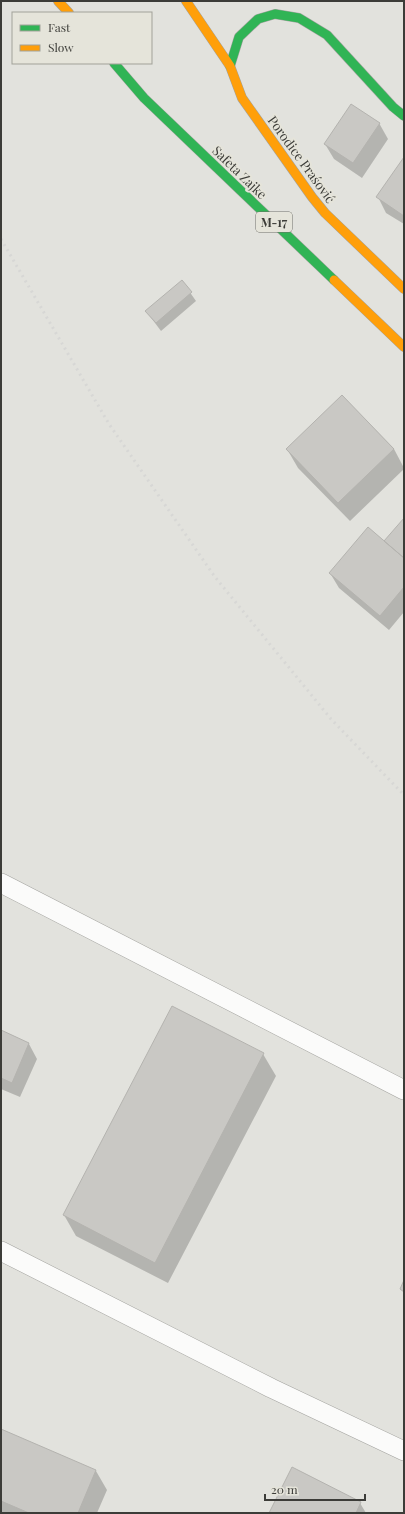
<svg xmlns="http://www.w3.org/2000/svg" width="405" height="1514" viewBox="0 0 405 1514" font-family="'Playfair Display',serif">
<rect width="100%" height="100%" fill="#e2e2dd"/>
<path fill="#0003" d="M379 123 388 139 362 178 334 159 325 144Z
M404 158V224L386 213 378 197Z
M182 281 196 301 161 331 146 311Z
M342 396 394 449 404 468V469L350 521 298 468 287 449Z
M404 520V612L389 630 339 588 330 573 384 542Z
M1 1031 29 1044 37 1059 20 1097 1 1089Z
M263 1054 276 1076 168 1283 76 1236 64 1215Z
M1 1431 96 1471 107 1490 97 1513H1Z
M360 1503 366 1513H270Z"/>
<path fill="#c9c8c4" stroke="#b4b3af" d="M351 104 380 123 353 163 324 144Z
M404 157V216L376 197Z
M182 280 192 292 156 323 145 311Z
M342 395 394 449 338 503 286 449Z
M404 518V558L384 541Z
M368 527 404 558V587L380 616 329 573Z
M172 1006 264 1053 155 1263 63 1215Z
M1 1030 29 1043 12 1083 1 1078Z
M404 1280V1292L400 1289Z
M1 1429 96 1470 78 1513H29L1 1501Z
M292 1467 361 1502 356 1513H269Z"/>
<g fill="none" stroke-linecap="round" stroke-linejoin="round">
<defs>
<path id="lane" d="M1 883 404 1090
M1 1251 271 1388 404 1451"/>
<path id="fast" d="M114 63 144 98 334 280
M230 66 239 37 258 19 275 14 299 18 327 35 393 107 404 116"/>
<path id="slow" d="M58 1 69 13
M186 1 230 66 242 98 312 197 325 213 404 289
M334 280 404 347"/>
</defs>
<use href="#lane" stroke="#a3a39f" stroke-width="20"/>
<use href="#fast" stroke="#a3a39f" stroke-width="10"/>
<use href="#slow" stroke="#a3a39f" stroke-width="10"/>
<use href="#lane" stroke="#fbfbfa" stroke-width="19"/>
<use href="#fast" stroke="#30b455" stroke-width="9"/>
<use href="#slow" stroke="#ff9f0a" stroke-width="9"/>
<path stroke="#d7d7d5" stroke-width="3" stroke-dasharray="2 4" stroke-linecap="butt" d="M1 239 109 424 215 577 331 719 404 795"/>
</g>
<g text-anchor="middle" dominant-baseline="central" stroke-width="4" stroke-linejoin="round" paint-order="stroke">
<rect fill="#e5e4da" stroke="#6f6e69" stroke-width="1" x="256" y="212" width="36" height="20" rx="3"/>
<g font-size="12" font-weight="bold" fill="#3c3c38">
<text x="274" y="222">M-17</text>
</g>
<g font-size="13" fill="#3c3c38" stroke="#e5e4da">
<text transform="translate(302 159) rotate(54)">Porodice Praśović</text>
<text transform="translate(240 172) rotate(44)">Safeta Zajke</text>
</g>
</g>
<rect width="405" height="1514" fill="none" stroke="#3c3c38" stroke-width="4"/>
<rect x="12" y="12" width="140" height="52" fill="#e5e4da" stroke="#a1a199"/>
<rect x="20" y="25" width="20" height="6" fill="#30b455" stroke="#a1a199"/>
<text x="48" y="32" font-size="12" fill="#3c3c38">Fast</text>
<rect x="20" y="45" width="20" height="6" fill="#ff9f0a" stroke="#a1a199"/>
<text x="48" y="52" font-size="12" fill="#3c3c38">Slow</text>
<path d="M265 1494v6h100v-6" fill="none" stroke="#3c3c38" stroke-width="2"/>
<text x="271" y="1494" font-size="12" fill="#3c3c38" stroke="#e5e4da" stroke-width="3" paint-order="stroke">20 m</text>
</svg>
